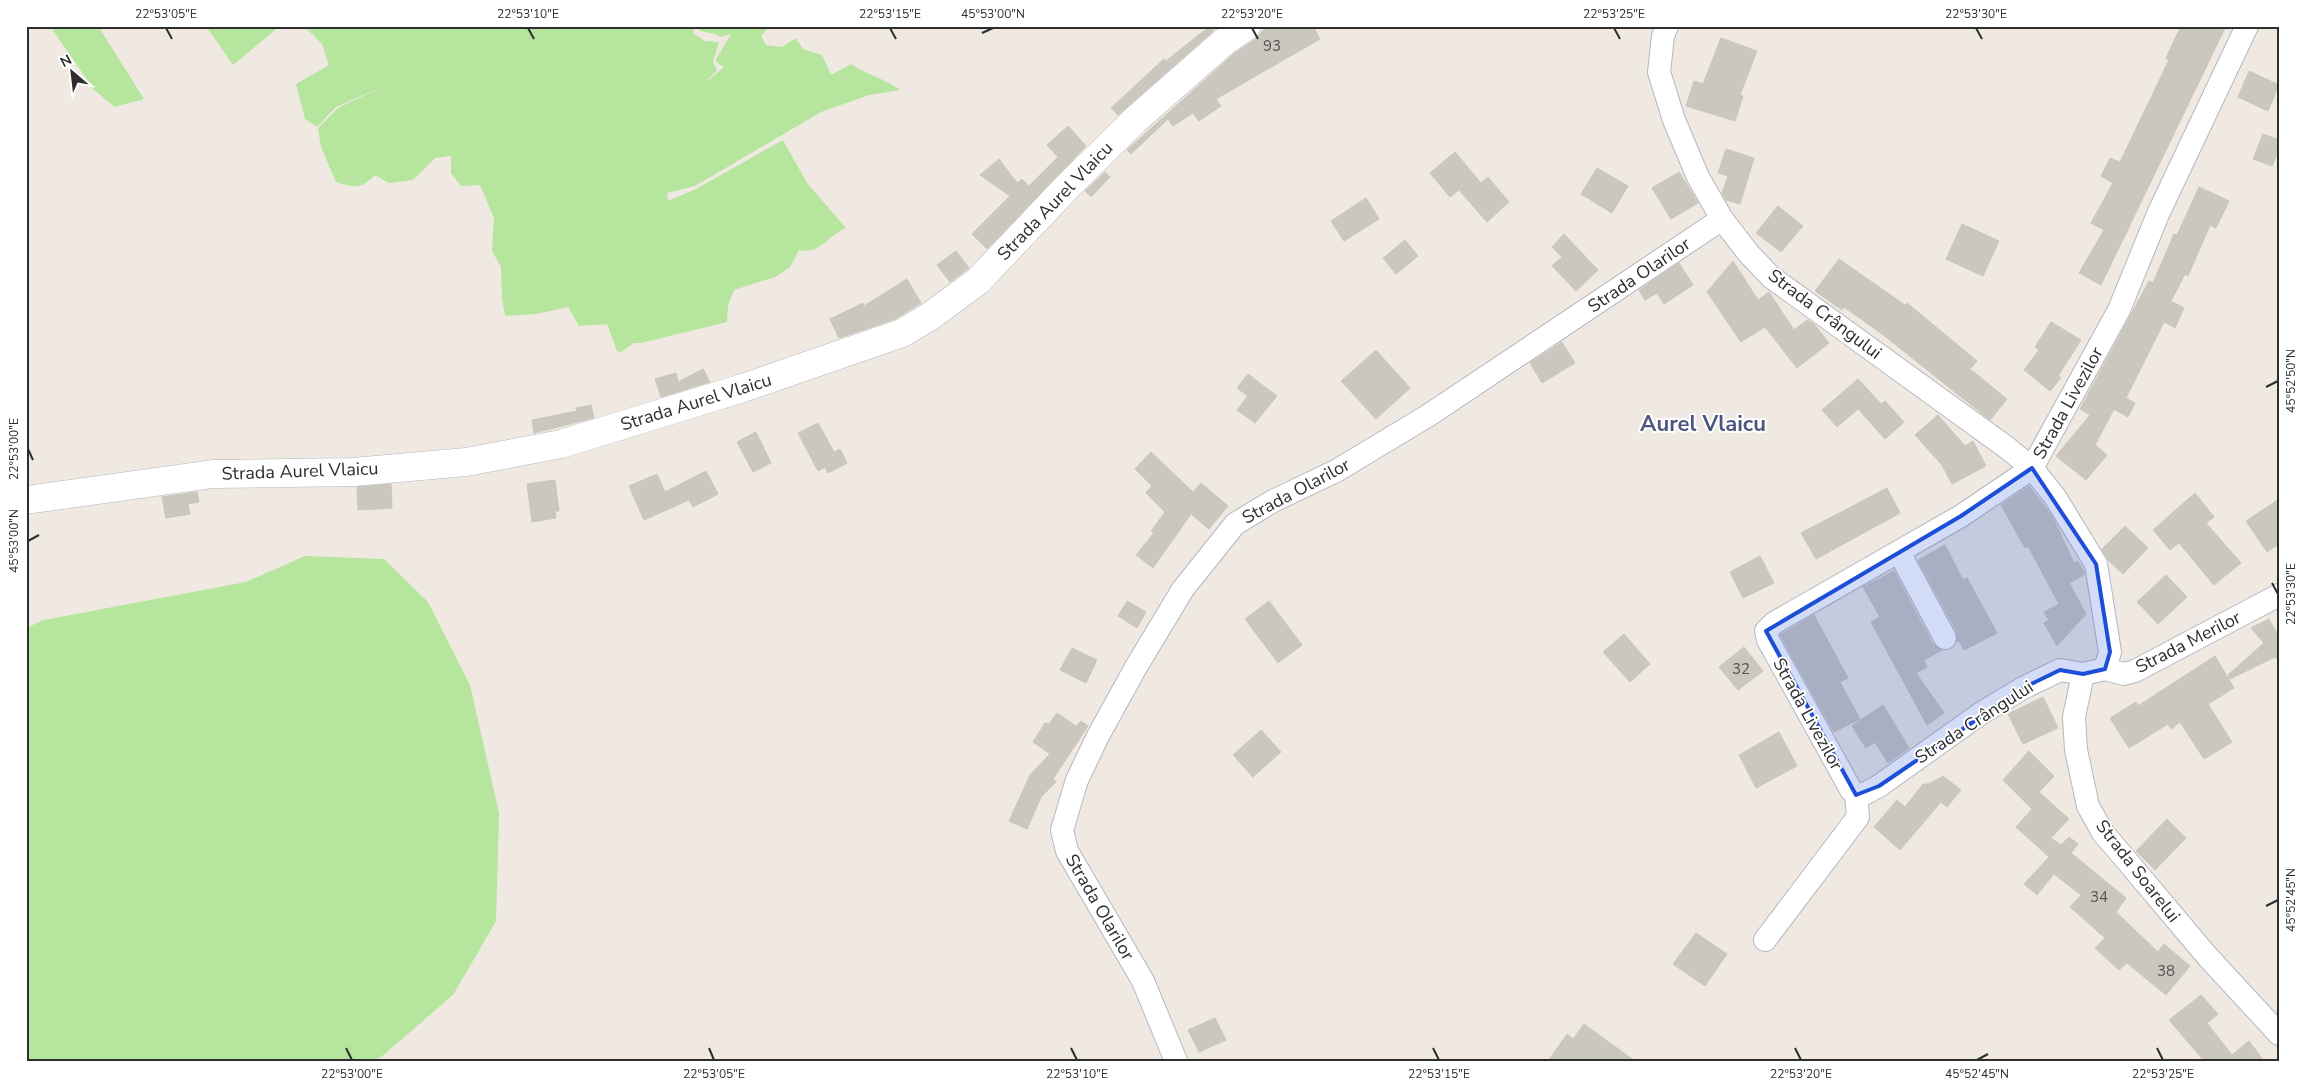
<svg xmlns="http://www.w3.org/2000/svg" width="2305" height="1087" viewBox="0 0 2305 1087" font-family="'Nunito Sans',sans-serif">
<rect width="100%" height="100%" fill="#efe9e1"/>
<path fill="#b6e59e" d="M50 26H98L144 99 115 107 94 90Z
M206 26H280L233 65Z
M311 26H694V34L705 41 719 42 713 62 717 70 704 84 724 67 715 61 731 34 720 37 715 34 700 31 698 26H770L761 36 766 45 782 47 796 38 803 49 822 55 831 75 851 64C867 75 884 78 900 90L869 95 821 112 695 186 667 193 668 201 696 189 783 140 807 183 846 228C828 235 820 255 799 250L790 267 775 277 734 290 728 305 727 322 641 343H634L621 352 617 351 607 324 579 326 568 307 537 314 505 316 502 297 501 267 492 251 494 218 480 185 461 186 451 173V156L435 158 413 180 389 183 375 175C362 189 354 188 336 182L321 147 318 128 338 108 386 85 336 107 317 127 305 119 296 84 329 65 322 44 307 29Z
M305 556 384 559 428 602 470 685 499 813 496 921 453 995 381 1057 372 1061H26V628L44 620 246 582Z"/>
<path fill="#cbc7bf" stroke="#cbc5ba" d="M1210 26 1213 31 1118 115 1111 108 1164 59 1166 61Z
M1267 26H1313L1320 39 1216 99 1221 106 1199 121 1193 113 1173 126 1168 119 1131 154 1127 150 1235 53 1256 39Z
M2181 26H2226L2101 285 2079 273 2104 230 2091 223 2113 183 2101 176 2110 158 2120 162 2169 60 2166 58Z
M1721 38 1757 51 1740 95 1743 96 1735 121 1686 106 1694 81 1703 84Z
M2249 71 2279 85 2268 111 2238 97Z
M1068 126 1086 146 987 249 972 234 1010 196 980 175 999 159 1017 183 1022 179 1029 186 1058 157 1047 145Z
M2263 134 2279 140V150L2272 166 2253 159Z
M1726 149 1754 158 1740 204 1726 200 1722 193 1728 176 1718 173Z
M1455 152 1481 183 1488 177 1509 202 1487 222 1459 190 1450 197 1430 173Z
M1597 168 1628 186 1612 213 1581 194Z
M1105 172 1110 177 1091 197 1085 191Z
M1679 172 1698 203 1671 219 1652 188Z
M2199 187 2229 201 2216 228 2210 225 2188 276 2185 274 2171 301 2184 308 2175 328 2164 322 2126 398 2135 403 2128 417 2114 409 2095 445 2107 455 2086 480 2056 456 2090 415 2080 409 2149 281 2153 283 2174 234 2177 235Z
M1366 198 1379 219 1344 241 1331 221Z
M1778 206 1803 226 1781 252 1756 233Z
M1962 224 1999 241 1983 276 1946 259Z
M1564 234 1598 270 1576 291 1552 266 1562 257 1552 247Z
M1405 240 1418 256 1396 274 1383 258Z
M956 251 969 268 950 282 937 265Z
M1839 259 1905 305 1907 303 1977 361 1970 369 2007 399 1990 420 1882 334 1844 307 1842 310 1815 291Z
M1733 261 1758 300 1769 292 1794 330 1807 320 1814 324 1829 343 1797 368 1765 327 1741 342 1707 292Z
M1679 263 1693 285 1664 304 1657 293 1645 300 1639 290Z
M907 279 921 303 895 319 839 338 830 319 863 303 864 306Z
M2051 322 2081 340 2058 376 2061 378 2050 391 2024 370 2039 350 2035 347Z
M1562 342 1575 363 1542 383 1530 363Z
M1376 350 1410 388 1376 419 1341 381Z
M703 369 710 382 661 397 655 379 676 373 678 382Z
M1248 374 1277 396 1255 423 1237 410 1248 396 1237 388Z
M1858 379 1881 404 1885 401 1904 422 1885 439 1858 409 1837 427 1822 410Z
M591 405 594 418 534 433 532 420 577 411 576 408Z
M1938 415 1965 446 1973 441 1986 466 1952 484 1942 465 1915 435Z
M818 423 834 452 840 449 847 463 828 473 825 467 818 471 798 433Z
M756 432 771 463 753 472 737 442Z
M1151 452 1193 492 1201 483 1228 506 1209 529 1191 514 1153 568 1136 555 1154 533 1151 531 1165 512 1146 493 1152 486 1135 469Z
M706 471 718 494 693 507 689 500 644 520 629 486 657 474 665 492Z
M555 480 559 511H555L556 518 532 522 527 484Z
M391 484 392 508 358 510 357 487Z
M2029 486 2052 516 2074 563 2078 561 2084 572V575L2069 583 2086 614 2057 646 2044 623 2049 620 2044 612 2059 604 2028 546 2025 548 2001 505Z
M1887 488 1900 513 1816 559 1801 533Z
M197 492 199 502 188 504 190 514 166 518 162 497Z
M2195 493 2214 517 2206 523 2241 563 2214 585 2179 543 2170 550 2153 530Z
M2279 499V544L2267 552 2246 521Z
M2125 526 2148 548 2123 574 2108 560 2102 549Z
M1945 545 1963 580 1967 578 1997 633 1964 650 1959 641 1957 642V632L1918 560Z
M1760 556 1774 583 1743 598 1730 572Z
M1894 571 1933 644 1942 650 1924 660 1927 667 1916 673 1944 713 1927 725 1871 622 1880 617 1863 587Z
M2166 575 2187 597 2158 624 2137 602Z
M1127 601 1146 612 1137 628 1118 616Z
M1269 601 1302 645 1278 663 1245 619Z
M1814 615 1848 678 1840 682 1860 719 1834 732 1780 635Z
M2269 619 2276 632 2279 629V661L2275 657 2230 679 2228 675 2264 643 2251 628Z
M1624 634 1650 664 1630 682 1603 652Z
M1744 647 1763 671 1738 690 1719 667Z
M1072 648 1097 660 1086 683 1060 670Z
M2215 656 2234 688 2208 704 2232 742 2204 759 2180 722 2171 729 2168 724 2129 748 2110 718 2136 702 2138 706Z
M2043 697 2058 728 2023 744 2008 714Z
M1883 705 1909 748 1888 763 1875 742 1866 748 1852 726Z
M1057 713 1076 726 1081 721 1088 726 1053 779 1056 782 1041 797 1027 829 1009 821 1030 775 1050 754 1033 742 1045 723 1049 724Z
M1261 730 1281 752 1253 777 1233 755Z
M1779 732 1797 766 1756 788 1739 755Z
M2029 751 2054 776 2039 792 2069 819 2051 838 2061 845 2069 837 2078 844 2071 853 2126 898 2116 912 2158 952 2164 944 2190 966 2166 995 2127 963 2119 970 2095 948 2105 938 2070 907 2081 895 2054 874 2037 895 2024 884 2049 857 2016 827 2032 809 2003 780Z
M1943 776 1961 790 1947 807 1941 802 1900 850 1874 827 1897 800 1905 807 1923 784H1929Z
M2167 819 2186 838 2155 870 2136 851Z
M1696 933 1727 954 1705 986 1673 964Z
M2201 995 2218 1014 2207 1023 2232 1055 2249 1041 2264 1061H2204L2169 1020Z
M1215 1018 1226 1040 1199 1052 1188 1030Z
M1584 1024 1635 1061H1548L1567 1034 1573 1039Z"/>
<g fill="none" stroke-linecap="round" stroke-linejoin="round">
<defs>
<path id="minor" d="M1667 26 1663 36 1659 72 1674 120 1698 177 1722 219 1749 254 1771 277 2006 447 2032 468 2055 497 2096 564 2110 652 2105 669 2124 674 2135 671 2279 595
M1899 552 1945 638
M2105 669 2083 674 2060 670 2023 688 1980 714 1879 786 1862 795H1856L1851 790 1768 640 1766 631 1774 623 1961 516 2032 468 2119 310 2158 214 2247 26
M2083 674 2074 717 2076 750 2088 806 2103 833 2122 855 2207 956 2279 1034
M1765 940 1858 817 1856 795
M1176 1061 1143 981 1067 851 1062 830 1077 780 1098 736 1136 667 1183 589 1235 524 1273 501 1336 471 1429 415 1722 219"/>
<path id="tertiary" d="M26 500 213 474 354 472 466 462 561 444 743 388 902 333 929 317 978 281 1067 187 1135 120 1225 41 1247 26"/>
</defs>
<use href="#minor" stroke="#b4b7c1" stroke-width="24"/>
<use href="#tertiary" stroke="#b4b7c1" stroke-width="29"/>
<use href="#minor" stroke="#fff" stroke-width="22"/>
<use href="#tertiary" stroke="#fff" stroke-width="28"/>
</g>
<path fill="#1d4ed8" fill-opacity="0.2" stroke="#1d4ed8" stroke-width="4" stroke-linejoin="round" d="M2032 468 2096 564 2110 652 2105 669 2083 674 2060 670 2023 688 1879 786 1856 795 1766 631 1961 516Z"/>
<path fill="none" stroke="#2e2e2e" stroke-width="2" d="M166 28 172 39M528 28 534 39M890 28 896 39M1252 28 1258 39M1614 28 1620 39M1976 28 1982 39M982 33 993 28M2266 387 2278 381M28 449 33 460M28 541 39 535M2272 583 2278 594M2266 906 2278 900M346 1048 352 1060M709 1048 714 1060M1071 1048 1077 1060M1433 1048 1439 1060M1795 1048 1801 1060M2157 1048 2163 1060M1977 1060 1988 1054"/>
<g text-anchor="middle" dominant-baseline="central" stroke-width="4" stroke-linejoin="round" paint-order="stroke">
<g font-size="15" fill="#555452">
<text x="1272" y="46">93</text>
<text x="1741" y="669">32</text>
<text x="2099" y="897">34</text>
<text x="2166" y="971">38</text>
</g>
<g font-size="18" fill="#2e2e2e" stroke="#fff">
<text transform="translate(1055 201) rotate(-46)">Strada Aurel Vlaicu</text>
<text transform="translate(1639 275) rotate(-34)">Strada Olarilor</text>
<text transform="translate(1825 314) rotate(37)">Strada Crângului</text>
<text transform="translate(696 402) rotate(-17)">Strada Aurel Vlaicu</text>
<text transform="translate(2068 403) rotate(-61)">Strada Livezilor</text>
<text transform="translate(300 471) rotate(-2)">Strada Aurel Vlaicu</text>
<text transform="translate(1296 491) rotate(-28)">Strada Olarilor</text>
<text transform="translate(2188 642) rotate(-27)">Strada Merilor</text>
<text transform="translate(1808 714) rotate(61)">Strada Livezilor</text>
<text transform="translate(1974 722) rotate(-33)">Strada Crângului</text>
<text transform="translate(2138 871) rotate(52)">Strada Soarelui</text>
<text transform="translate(1100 907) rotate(60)">Strada Olarilor</text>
</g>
<g font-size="22" font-weight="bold" fill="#4d5680" stroke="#fff">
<text x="1703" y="424">Aurel Vlaicu</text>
</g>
</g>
<rect width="2305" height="1087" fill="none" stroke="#ffffff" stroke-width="55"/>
<g transform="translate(72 72) rotate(332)" stroke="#ffffff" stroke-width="4" paint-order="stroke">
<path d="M0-4L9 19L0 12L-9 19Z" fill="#2e2e2e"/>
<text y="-8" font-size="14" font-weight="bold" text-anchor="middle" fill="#2e2e2e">N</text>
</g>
<rect x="28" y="28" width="2250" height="1032" fill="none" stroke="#2e2e2e" stroke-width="2"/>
<g font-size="12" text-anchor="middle" fill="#2e2e2e">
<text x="166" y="18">22°53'05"E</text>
<text x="528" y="18">22°53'10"E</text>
<text x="890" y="18">22°53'15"E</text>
<text x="993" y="18">45°53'00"N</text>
<text x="1252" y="18">22°53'20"E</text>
<text x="1614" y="18">22°53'25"E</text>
<text x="1976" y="18">22°53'30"E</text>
<text transform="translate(2291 381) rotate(-90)" y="4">45°52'50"N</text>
<text transform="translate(14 449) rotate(-90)" y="4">22°53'00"E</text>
<text transform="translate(14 541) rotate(-90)" y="4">45°53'00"N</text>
<text transform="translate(2291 594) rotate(-90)" y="4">22°53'30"E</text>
<text transform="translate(2291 900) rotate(-90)" y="4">45°52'45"N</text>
<text x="352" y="1078">22°53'00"E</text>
<text x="714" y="1078">22°53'05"E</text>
<text x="1077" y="1078">22°53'10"E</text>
<text x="1439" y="1078">22°53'15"E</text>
<text x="1801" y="1078">22°53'20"E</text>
<text x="1977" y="1078">45°52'45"N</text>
<text x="2163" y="1078">22°53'25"E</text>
</g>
</svg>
